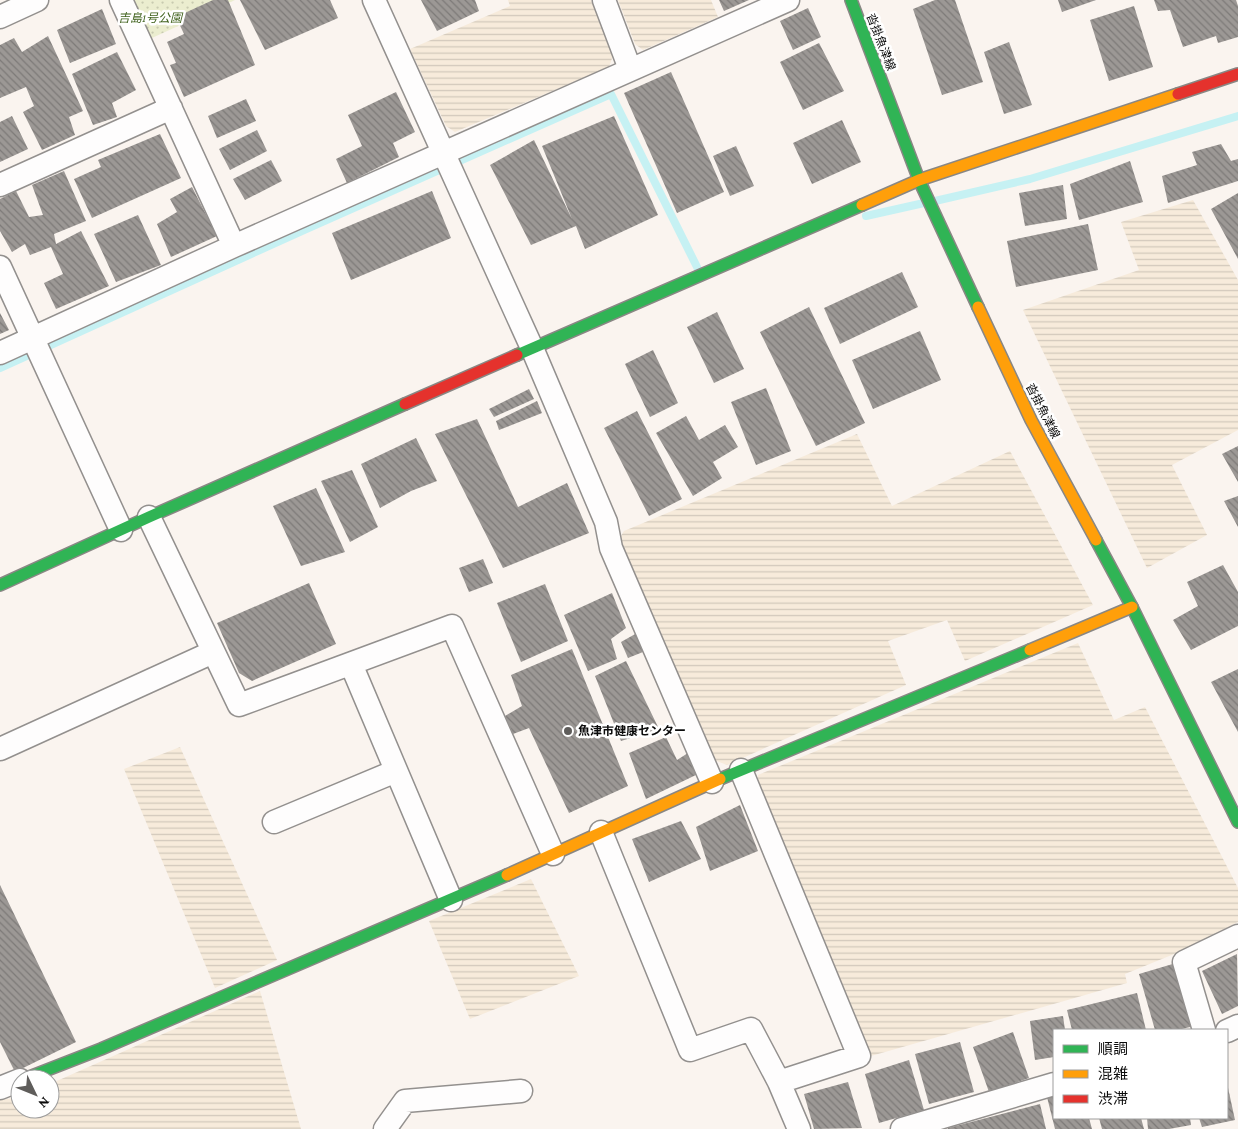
<svg xmlns="http://www.w3.org/2000/svg" width="1238" height="1129" viewBox="0 0 1238 1129" font-family="'Crimson Pro','Noto Sans JP',serif">
<defs>
<pattern id="farmland-rules" width="6" height="5" patternUnits="userSpaceOnUse" patternTransform="scale(1.25)"><rect width="6" height="5" fill="#f7ebdb"/><path d="M0 2.5h6" fill="none" stroke="#d2c8bb"/></pattern>
<pattern id="park-dots" width="8" height="8" patternUnits="userSpaceOnUse" patternTransform="scale(1.25)"><rect width="8" height="8" fill="#ebedcf"/><path d="M2 2h.1M6 6h.1" fill="none" stroke="#c8cab0" stroke-width="1.8" stroke-linecap="round"/></pattern>
<pattern id="building-back-hatch" width="6" height="6" patternUnits="userSpaceOnUse" patternTransform="scale(1.25)"><rect width="6" height="6" fill="#9c9895"/><path d="M-1 5l2 2M0 0l6 6M5-1l2 2" fill="none" stroke="#7d7a78"/></pattern>
</defs>
<rect width="100%" height="100%" fill="#faf4ef"/>
<path fill="url(#farmland-rules)" d="M508 0H591L614 53 609 67 455 132 446 126 410 49 510 6Z
M618 0H711L718 17 643 50 635 44Z
M1193 200 1238 280V430L1172 465 1207 535 1147 568 1023 310 1139 270 1121 222Z
M857 434 892 506 1010 451 1093 605 965 661 947 620 888 641 906 685 727 765 714 760 619 539 624 531Z
M1078 643 1114 720 1145 707 1238 888V922L1184 950 1125 974 1127 983 871 1056 757 785 758 775Z
M180 747 277 960 215 988 124 769Z
M531 879 579 976 470 1019 429 921Z
M260 991 301 1129H0V1100L20 1097V1109H50V1084Z"/>
<path fill="url(#park-dots)" d="M121 0H235L141 43Z"/>
<g fill="none" stroke-linecap="round" stroke-linejoin="round">
<path stroke="#c6f1f3" stroke-width="8" d="M935 201 1030 179 1238 116
M866 216 924 203
M0 368 304 230 611 94 699 271"/>
</g>
<path fill="url(#building-back-hatch)" d="M213 0H228L255 65 184 97 170 65 176 63 167 42 184 34 176 17Z
M240 0H330L338 18 265 50Z
M421 0H475L479 11 437 31Z
M719 0H749L724 11Z
M935 0H955L983 82 942 95 913 9Z
M1058 0H1096L1062 12Z
M1154 0H1236L1238 6V37L1218 43 1216 36 1183 47 1170 10 1158 11Z
M1134 6 1153 67 1109 81 1090 20Z
M808 8 821 37 793 50 780 21Z
M102 9 116 44 70 63 57 30Z
M48 36 83 111 69 117 75 135 42 150 23 112 34 106 26 87 0 98V45L14 38 22 52Z
M1009 42 1032 105 1004 114 984 52Z
M819 43 844 91 803 110 780 62Z
M117 52 136 90 112 103 117 117 93 125 72 74Z
M671 72 724 192 677 213 624 93Z
M396 92 415 132 393 143 399 157 347 183 336 159 362 146 348 115Z
M246 99 256 121 217 138 208 116Z
M12 116 28 149 0 162V122Z
M614 116 658 215 585 249 576 226 531 245 490 165 534 140 572 219 542 146Z
M842 120 861 162 812 184 793 143Z
M257 130 267 151 230 170 219 149Z
M160 134 181 178 92 218 74 179 101 167 98 160Z
M1221 144 1231 161 1238 159V181L1168 203 1162 176 1197 165 1192 152Z
M736 146 754 186 730 196 713 156Z
M271 160 282 181 245 200 233 179Z
M1130 161 1143 202 1079 220 1070 184Z
M64 171 86 221 54 234 56 244 81 231 109 286 56 309 44 283 63 274 51 247 30 255 25 244 12 252 0 231V199L16 191 29 217 43 215 32 185Z
M1063 185 1067 219 1025 226 1019 193Z
M192 187 217 236 171 257 157 224 177 212 170 199Z
M432 191 451 238 351 280 332 233Z
M1238 193V259L1211 209Z
M138 215 161 265 116 282 94 234Z
M1088 224 1098 270 1016 287 1007 241Z
M902 272 918 307 840 344 824 308Z
M809 307 865 423 816 446 760 332Z
M717 312 744 369 714 383 687 327Z
M0 313 9 330 0 334Z
M920 331 941 380 873 409 852 360Z
M653 350 678 403 650 417 625 364Z
M766 388 791 451 756 465 731 402Z
M529 389 534 399 494 417 489 409Z
M537 401 542 413 499 430 496 421Z
M637 411 682 499 649 516 604 428Z
M686 416 699 440 725 425 738 447 713 462 722 478 693 496 656 433Z
M477 419 518 507 567 483 589 533 503 568 435 434Z
M416 438 437 481 411 491 380 508 361 464Z
M1238 446V482L1222 454Z
M352 470 378 527 350 542 321 481Z
M316 488 345 552 301 566 273 506Z
M1238 496V527L1224 501Z
M483 559 493 583 469 592 459 568Z
M1223 565 1238 592V626L1191 650 1173 620 1198 606 1187 582Z
M309 583 336 644 252 681 239 673 217 623Z
M545 584 568 641 521 662 497 603Z
M612 593 626 628 611 639 617 659 588 671 564 615Z
M637 633 643 652 628 658 621 642Z
M572 649 628 786 569 813 529 728 513 734 505 716 522 706 511 675Z
M626 661 659 729 621 741 595 676Z
M1238 669V732L1211 682Z
M666 737 677 760 688 753 698 774 646 799 629 753Z
M740 805 758 851 710 871 696 827Z
M681 821 701 859 649 882 632 839Z
M0 885 76 1042 15 1072 0 1042Z
M1237 954 1238 1006 1222 1014 1202 971Z
M1176 963 1194 1026 1178 1030H1155L1139 974Z
M1137 993 1146 1030H1072L1067 1010Z
M1063 1016 1065 1030H1054V1057L1035 1060 1030 1021Z
M1013 1032 1029 1078 989 1092 973 1047Z
M960 1042 974 1092 929 1104 915 1054Z
M909 1060 924 1110 879 1123 865 1074Z
M848 1082 862 1128 814 1129 804 1094Z
M1227 1083 1235 1120 1202 1127 1199 1118H1227Z
M1054 1095V1118H1089L1092 1129H1055L1047 1097Z
M1040 1104 1046 1129H948V1128Z
M1099 1118H1141L1144 1129H1102Z
M1147 1118H1190L1191 1125 1169 1129H1148Z"/>
<g fill="none" stroke-linecap="round" stroke-linejoin="round">
<defs>
<path id="street" d="M121 0 234 246
M374 0 532 348 606 522 611 548 712 782
M604 0 630 69
M0 17 37 0
M0 185 171 108
M0 267 121 530
M0 353 234 246 788 0
M149 517 239 705 452 626 553 854
M351 664 451 900
M0 749 213 652
M741 770 859 1056 779 1082 799 1129
M274 822 396 771
M601 832 690 1050 751 1029 779 1082
M1204 1030 1184 962 1238 936
M1227 1031 1238 1026
M0 1088 20 1080
M385 1129 405 1101 521 1091
M902 1129 1054 1084"/>
<path id="fast" d="M851 0 919 180 978 307
M517 355 862 205
M1096 540 1132 607 1238 822
M0 585 149 517 405 404
M720 779 1030 650
M24 1079 101 1049 507 875"/>
<path id="slow" d="M862 205 919 180 1178 94
M978 307 1031 420 1096 540
M1030 650 1132 607
M507 875 720 779"/>
<path id="jam" d="M1178 94 1238 74
M405 404 517 355"/>
</defs>
<use href="#street" stroke="#93908e" stroke-width="25"/>
<use href="#fast" stroke="#898784" stroke-width="14"/>
<use href="#slow" stroke="#898784" stroke-width="14"/>
<use href="#jam" stroke="#898784" stroke-width="14"/>
<use href="#street" stroke="#fefdfd" stroke-width="22"/>
<use href="#fast" stroke="#30b455" stroke-width="11"/>
<use href="#slow" stroke="#ff9f0a" stroke-width="11"/>
<use href="#jam" stroke="#e5322d" stroke-width="11"/>
</g>
<circle fill="#5f5d5b" stroke="#fff" stroke-width="2" cx="568" cy="731" r="5"/>
<g text-anchor="middle" dominant-baseline="central" stroke-width="5" stroke-linejoin="round" paint-order="stroke">
<g font-size="12" font-style="italic" fill="#40621d" stroke="#fff">
<text x="150" y="18">吉島1号公園</text>
</g>
<g font-size="12" fill="#0b0b0b" stroke="#fff">
<text transform="translate(881 42) rotate(69)">沓掛魚津線</text>
<text transform="translate(1043 411) rotate(63)">沓掛魚津線</text>
</g>
<g font-size="12" font-weight="bold" fill="#0b0b0b" stroke="#fff" text-anchor="start">
<text x="578" y="731">魚津市健康センター</text>
</g>
</g>
<rect x="1053" y="1029" width="175" height="90" fill="#ffffff" stroke="#9d9d9d"/>
<rect x="1063" y="1045" width="25" height="8" fill="#30b455" stroke="#9d9d9d"/>
<text x="1098" y="1054" font-size="15" fill="#0b0b0b">順調</text>
<rect x="1063" y="1070" width="25" height="8" fill="#ff9f0a" stroke="#9d9d9d"/>
<text x="1098" y="1079" font-size="15" fill="#0b0b0b">混雑</text>
<rect x="1063" y="1095" width="25" height="8" fill="#e5322d" stroke="#9d9d9d"/>
<text x="1098" y="1104" font-size="15" fill="#0b0b0b">渋滞</text>
<g transform="translate(35 1094) rotate(133)"><circle r="24" fill="#ffffff" stroke="#9d9d9d"/>
<path d="M0-4L9 19L0 12L-9 19Z" fill="#5f5d5b"/>
<text y="-8" font-size="14" font-weight="bold" text-anchor="middle" fill="#0b0b0b">N</text>
</g>
</svg>
